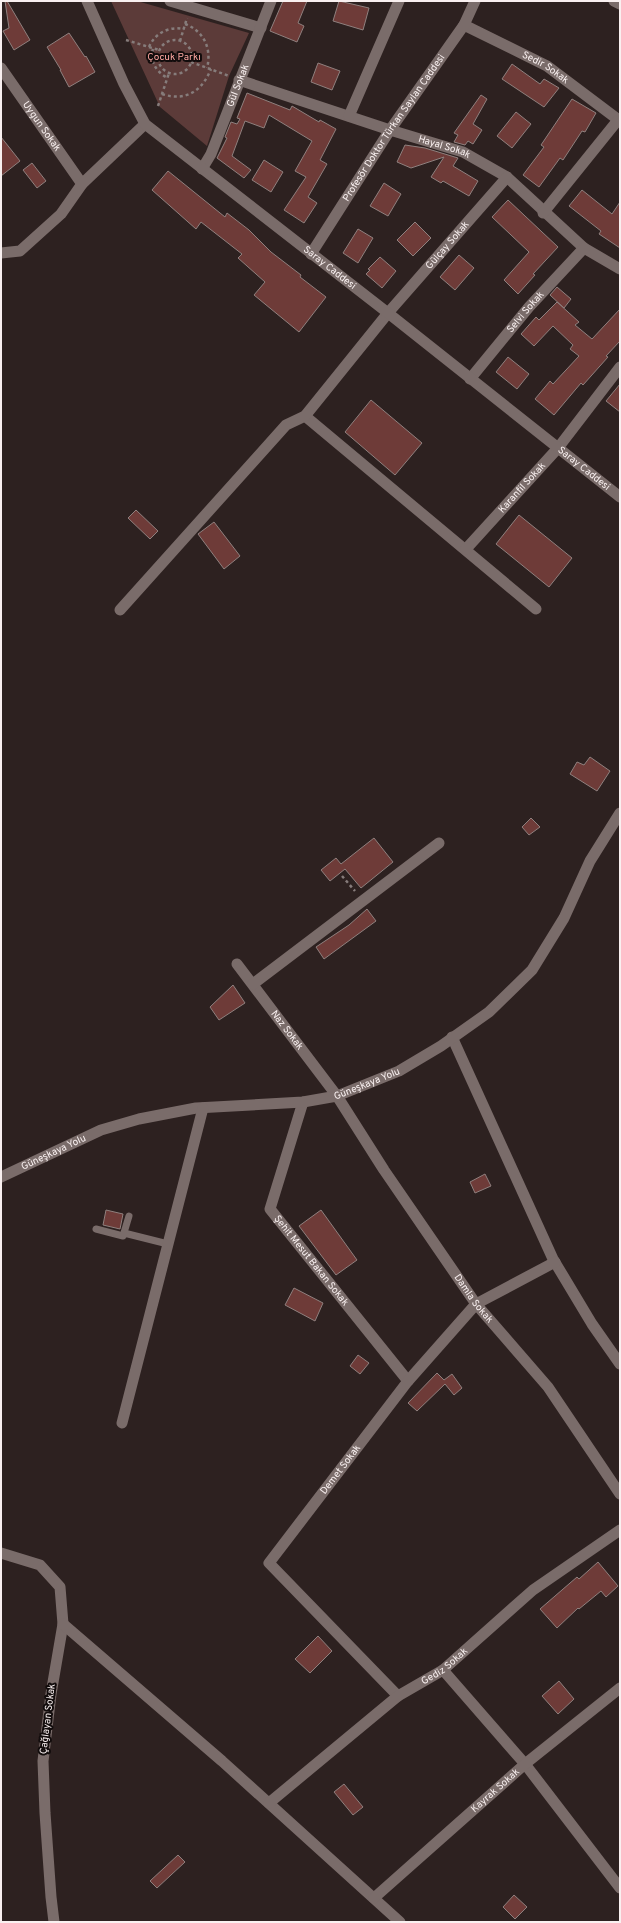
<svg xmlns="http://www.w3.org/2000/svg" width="621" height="1923" viewBox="0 0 621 1923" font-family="Overpass,sans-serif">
<rect width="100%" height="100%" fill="#2d2120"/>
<path fill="#5c3b39" d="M111 1H137L249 33 229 76 207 146 160 107Z"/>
<path fill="#6e3b38" stroke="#8f807e" d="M5 1H7L30 40 14 50 3 31 9 28Z
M283 1H307L298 23 304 26 297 42 270 31Z
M339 1 369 8 363 30 333 21Z
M69 33 85 57 86 56 95 72 69 87 60 70H61L47 47Z
M318 63 340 71 332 90 311 82Z
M512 64 540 84 544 79 559 88 544 107 502 79Z
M247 93 290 110 292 106 319 122 320 120 336 129 320 160 327 164 308 197 317 203 304 223 284 210 306 177 295 171 312 141 269 115 264 128 245 121 232 156 251 170 244 178 217 158 227 138 225 137 231 122 237 124 240 119 237 118Z
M481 95 487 99 473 124 482 130 473 144 468 141 465 145 454 142 458 135 454 133Z
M572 99 596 113 585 132 582 131 563 160 560 158 539 187 523 175 544 147 541 145Z
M516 112 531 124 512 148 497 136Z
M1 137 20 161 1 176Z
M405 145 425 148 458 158 453 166 478 181 469 196 443 181 441 183 431 177 444 157 411 168 397 162Z
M264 160 283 172 271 192 252 180Z
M32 163 46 181 37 188 23 170Z
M168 171 225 217 227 213 249 230 271 252 301 275 300 277 326 297 299 332 254 295 265 282 238 258 242 254 201 222 196 229 152 190Z
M384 183 401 194 388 216 370 206Z
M582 190 612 214 620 202V248L599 234 601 231 569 206Z
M508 200 558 247 533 274 535 275 518 294 504 280 529 252 492 217Z
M415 222 431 238 413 256 397 240Z
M358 229 373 238 358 263 343 253Z
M459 255 474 268 455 290 440 277Z
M380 257 396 271 382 288 366 274 370 270 368 269Z
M557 287 571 299 564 308 550 295Z
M557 302 579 322 575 325 592 339 620 309V341L606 356 608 357 583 385 581 383 554 415 535 399 550 381 553 384 579 356 570 349 573 345 553 326 534 346 521 334 536 317 539 320Z
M508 357 529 374 517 389 496 372Z
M620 384V412L606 401Z
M371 400 422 443 395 475 345 432Z
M136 510 158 531 150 539 128 518Z
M519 515 572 558 549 587 496 544Z
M214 522 240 556 224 569 198 534Z
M590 757 610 771 597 791 570 774 577 762 584 765Z
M531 818 540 827 529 835 522 827Z
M374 838 393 862 361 888 345 869 330 881 321 870 336 858 341 864Z
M367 909 376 921 324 959 316 947 349 925Z
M233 985 245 1003 219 1020 210 1007Z
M485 1174 491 1186 475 1193 470 1182Z
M106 1210 123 1214 120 1229 103 1225Z
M321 1210 357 1260 336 1275 299 1226Z
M294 1288 323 1303 315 1321 285 1305Z
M358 1355 369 1363 360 1374 350 1366Z
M437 1373 444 1380 452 1374 462 1388 454 1395 445 1384 417 1411 408 1403Z
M598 1562 618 1586 606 1597 601 1591 579 1609 578 1608 557 1628 540 1609 577 1577 579 1579Z
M318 1636 332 1651 310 1673 295 1659Z
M559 1681 574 1699 558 1714 542 1696Z
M344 1784 363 1807 353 1815 334 1792Z
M178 1855 185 1862 157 1888 150 1881Z
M514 1895 527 1907 515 1919 503 1907Z"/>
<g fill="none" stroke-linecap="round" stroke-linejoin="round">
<path stroke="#867c7b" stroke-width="2.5" stroke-dasharray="3 3" stroke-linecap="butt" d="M185 24C204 31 212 49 207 68
M158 57a17 17 0 1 1 34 0a17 17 0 1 1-34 0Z
M126 40 159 50
M180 41 187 18
M149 47C155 33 169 26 184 29
M153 49C149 61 157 73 168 78
M191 62 229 76
M162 94C186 102 202 91 211 69
M158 106 169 73
M342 876 355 891"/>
<path stroke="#7a6c6a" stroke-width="7" d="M96 1229 123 1236 129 1216
M124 1233 168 1244"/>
<g stroke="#7a6c6a" stroke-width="11">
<path d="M170 1 261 28"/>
<path id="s1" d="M464 25 547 66 620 121"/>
<path id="s2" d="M1 68 82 184"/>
<path id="s3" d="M239 80 390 130 463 152 507 177 584 248 620 269"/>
<path d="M349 116 399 1"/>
<path id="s4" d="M202 169 211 154 271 1"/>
<path d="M543 213 618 120"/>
<path d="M1 253 20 251 61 214 82 184 145 124"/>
<path id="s5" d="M470 379 529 307 584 248"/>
<path d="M305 416 536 609"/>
<path id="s6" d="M466 549 558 448 620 367"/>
<path id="s7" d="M120 610 286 425 305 416 388 313 507 177"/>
<path id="s8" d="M237 964 337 1096 384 1170 476 1304 548 1387 620 1494"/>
<path d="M253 984 439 843"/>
<path d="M452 1037 553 1259 592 1324 620 1364"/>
<path id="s9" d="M303 1102 270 1209 408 1381"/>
<path id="s10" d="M1 1177 101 1130 139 1119 196 1108 303 1102 337 1096 399 1071 441 1046 489 1012 532 970 564 918 590 861 620 813"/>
<path d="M122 1423 203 1108"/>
<path d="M1 1553 40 1565 60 1587 63 1624 51 1694 43 1761 45 1813 51 1897 54 1922"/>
<path d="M63 1624 222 1761 400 1922"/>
<path d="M443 1670 525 1764 620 1888"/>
<path id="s11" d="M398 1696 269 1563 408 1381 476 1304 555 1262"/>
<path id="s12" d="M269 1803 398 1696 443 1670 533 1590 620 1530"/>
<path id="s13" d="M374 1898 525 1764 620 1688"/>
</g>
<g stroke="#7a6c6a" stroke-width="11">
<path id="s14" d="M87 1 124 84 145 124 388 313 620 497"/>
<path d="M614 1 620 4"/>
<path id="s15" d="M311 254 390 130 464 25 475 1"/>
</g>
</g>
<g text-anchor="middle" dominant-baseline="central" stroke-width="4" stroke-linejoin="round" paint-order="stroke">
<g font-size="10" fill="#fea8a2" stroke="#120c0c">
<text x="174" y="57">Çocuk Parkı</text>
</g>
<g font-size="10" fill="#f9f0f0" stroke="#120c0c">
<text stroke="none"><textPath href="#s1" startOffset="92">Sedir Sokak</textPath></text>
<text stroke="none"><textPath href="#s4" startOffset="91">Gül Sokak</textPath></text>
<text stroke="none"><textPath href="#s2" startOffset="71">Uygun Sokak</textPath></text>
<text stroke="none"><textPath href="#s15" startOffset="151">Profesör Doktor Türkan Saylan Caddesi</textPath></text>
<text stroke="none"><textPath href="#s3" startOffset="216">Hayal Sokak</textPath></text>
<text stroke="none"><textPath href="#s7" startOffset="492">Gülçay Sokak</textPath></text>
<text stroke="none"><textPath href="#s14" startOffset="370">Saray Caddesi</textPath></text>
<text stroke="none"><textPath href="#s5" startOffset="87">Selvi Sokak</textPath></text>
<text stroke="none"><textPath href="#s14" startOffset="694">Saray Caddesi</textPath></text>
<text stroke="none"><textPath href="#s6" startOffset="83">Karanfil Sokak</textPath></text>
<text stroke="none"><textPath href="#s8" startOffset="83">Naz Sokak</textPath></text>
<text stroke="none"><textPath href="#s10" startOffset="382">Güneşkaya Yolu</textPath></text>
<text stroke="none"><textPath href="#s10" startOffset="58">Güneşkaya Yolu</textPath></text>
<text stroke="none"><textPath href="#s9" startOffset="178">Şehit Mesut Bakan Sokak</textPath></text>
<text stroke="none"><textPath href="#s8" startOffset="410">Damla Sokak</textPath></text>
<text stroke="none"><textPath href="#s11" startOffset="303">Demet Sokak</textPath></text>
<text stroke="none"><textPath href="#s12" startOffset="223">Gediz Sokak</textPath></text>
<text transform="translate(48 1719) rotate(-83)">Çağlayan Sokak</text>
<text stroke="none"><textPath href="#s13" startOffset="162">Kayrak Sokak</textPath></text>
</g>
</g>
<rect width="621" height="1923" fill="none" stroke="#f9f0f0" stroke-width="4"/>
</svg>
